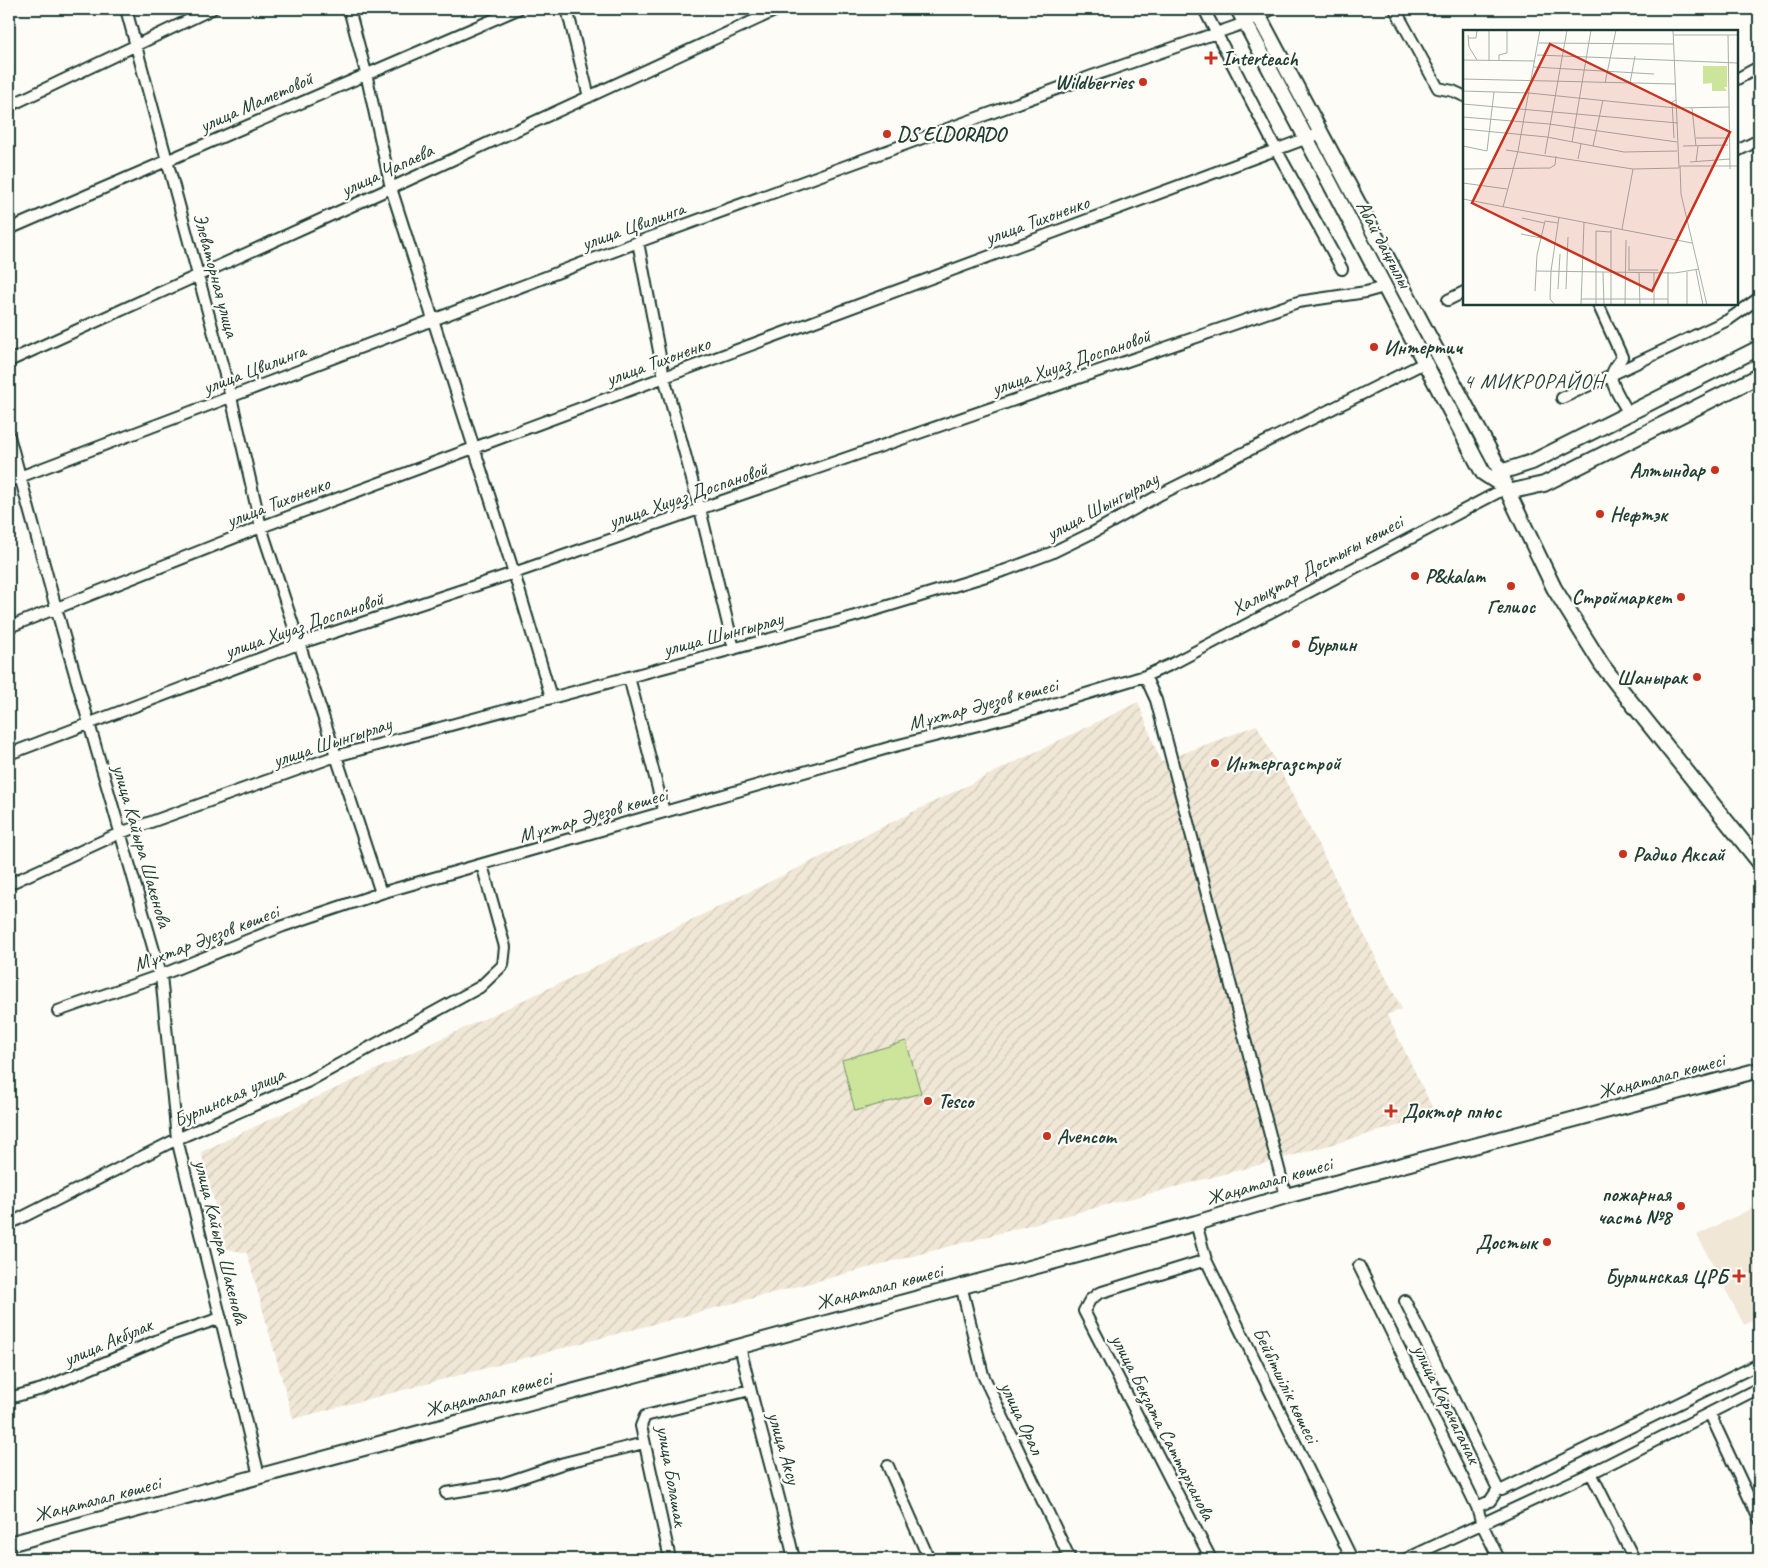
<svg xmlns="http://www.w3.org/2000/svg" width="1768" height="1568" viewBox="0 0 1768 1568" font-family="Caveat,sans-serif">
<defs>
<pattern id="industrial-furrows" width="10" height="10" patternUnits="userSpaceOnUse" patternTransform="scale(1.25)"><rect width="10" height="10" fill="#f0e7d6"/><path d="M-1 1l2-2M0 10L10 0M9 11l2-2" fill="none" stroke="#cdc7b8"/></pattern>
</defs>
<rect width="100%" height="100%" fill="#fdfcf7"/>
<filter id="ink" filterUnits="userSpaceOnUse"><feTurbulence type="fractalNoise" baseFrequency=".02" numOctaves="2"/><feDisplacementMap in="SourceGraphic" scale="10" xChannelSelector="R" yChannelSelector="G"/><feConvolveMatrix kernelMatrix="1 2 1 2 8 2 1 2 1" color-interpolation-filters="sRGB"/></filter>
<g filter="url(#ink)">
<path fill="#f0e7d6" d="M1759 1205V1317L1744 1325 1697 1235Z"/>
<path fill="url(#industrial-furrows)" d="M1138 702 1161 762 1257 725 1402 1009 1387 1015 1436 1115 1266 1163 293 1419 247 1253 227 1249 201 1152 632 949Z"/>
<path fill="#cce59b" stroke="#769168" d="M906 1041 921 1093 855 1111 842 1060Z"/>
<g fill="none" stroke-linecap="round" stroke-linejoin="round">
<defs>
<path id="street" d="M126 9 231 397 261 527 381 893
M349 9 366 73 391 188 514 573 551 697
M567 9 589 97
M1204 9 1277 151 1342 269
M1395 9 1438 88 1453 91 1464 96
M1737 79 1759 67
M9 106 212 9
M1737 151 1759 140
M9 229 518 9
M638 242 664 377 700 509 734 649
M1448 300 1464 292
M1598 304 1622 357C1619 363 1614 367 1612 374 1609 383 1624 404 1629 414
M9 361 391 188 779 9
M1562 398 1728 320 1759 298
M9 436 56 608 161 975 177 1139 259 1476
M9 481 638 242 1092 76 1245 23 1272 9
M9 627 261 527 1321 133
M1145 676 1156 700 1286 1196
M629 677 664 812
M9 754 298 644 514 573 1298 302 1366 292 1384 287
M9 884 120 833 336 756 855 616 1006 570 1051 553 1094 532 1161 494 1424 363
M58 1011 161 975 283 926 381 893 895 746 1010 717 1145 676 1172 664 1506 488
M1196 1223 1206 1260 1352 1559
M9 1224 177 1139 307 1082 480 987 503 965 505 947 482 865
M1206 1260 1099 1293 1090 1300 1084 1311 1211 1559
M1359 1266 1477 1507 1482 1524 1499 1559
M961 1285 983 1375 1070 1559
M1405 1301 1498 1489
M740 1346C756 1418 778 1488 794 1559
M9 1398 42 1389 170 1335 221 1318
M1710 1414 1759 1519
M888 1466 929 1559
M1591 1473 1634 1559
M446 1493 502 1484 564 1463 644 1443
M1477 1507 1490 1501 1498 1489 1502 1490 1759 1364
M670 1559 641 1426 645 1416 750 1390
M1406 1559 1591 1473 1759 1388"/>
<path id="secondary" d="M1238 9 1483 473 1506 488
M1255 9 1501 472 1506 488 1554 588 1602 665 1619 687 1759 862
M1501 472 1532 462 1759 348
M1508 492 1544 484 1759 376
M9 1544 1196 1223 1286 1196 1759 1070"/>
</defs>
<use href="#street" stroke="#1f3d34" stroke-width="14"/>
<use href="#secondary" stroke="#1f3d34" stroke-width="18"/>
<use href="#street" stroke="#fdfcf7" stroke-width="10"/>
<use href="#secondary" stroke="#fdfcf7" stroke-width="14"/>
</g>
</g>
<g fill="#c8321e" stroke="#fdfcf7" stroke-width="2">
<path d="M1208.5 50.5h5v5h5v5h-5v5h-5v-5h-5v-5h5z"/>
<circle cx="1143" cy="82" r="5"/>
<circle cx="887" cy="134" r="5"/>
<circle cx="1374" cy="347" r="5"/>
<circle cx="1715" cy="470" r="5"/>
<circle cx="1600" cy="514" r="5"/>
<circle cx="1415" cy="576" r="5"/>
<circle cx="1511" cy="586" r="5"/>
<circle cx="1681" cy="597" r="5"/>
<circle cx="1296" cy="644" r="5"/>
<circle cx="1697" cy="677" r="5"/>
<circle cx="1215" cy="763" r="5"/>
<circle cx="1623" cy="854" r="5"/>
<circle cx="928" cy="1101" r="5"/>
<path d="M1388.5 1103.5h5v5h5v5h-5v5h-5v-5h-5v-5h5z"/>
<circle cx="1047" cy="1136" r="5"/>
<circle cx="1681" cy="1206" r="5"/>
<circle cx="1547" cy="1242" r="5"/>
<path d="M1736.5 1268.5h5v5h5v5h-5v5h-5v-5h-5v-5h5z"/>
</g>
<g text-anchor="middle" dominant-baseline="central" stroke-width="4.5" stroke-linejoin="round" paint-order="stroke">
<g font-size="20" font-weight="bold" fill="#1f3d34" stroke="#fdfcf7" text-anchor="start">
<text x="1222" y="58">Interteach</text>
<text x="1133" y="82" text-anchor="end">Wildberries</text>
<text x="897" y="134">DS ELDORADO</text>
<text x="1384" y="347">Интертич</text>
<text x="1705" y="470" text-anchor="end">Алтындар</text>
<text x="1610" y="514">Нефтэк</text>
<text x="1425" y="576">P&amp;kalam</text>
<text x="1671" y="597" text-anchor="end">Строймаркет</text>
<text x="1511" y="606" text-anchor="middle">Гелиос</text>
<text x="1306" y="644">Бурлин</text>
<text x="1687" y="677" text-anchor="end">Шанырак</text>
<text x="1225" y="763">Интергазстрой</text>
<text x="1633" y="854">Радио Аксай</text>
<text x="938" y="1101">Tesco</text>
<text x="1402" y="1111">Доктор плюс</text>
<text x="1057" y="1136">Avencom</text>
<text x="1671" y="1194" text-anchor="end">пожарная<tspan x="1671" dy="23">часть №8</tspan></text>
<text x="1537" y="1242" text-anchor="end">Достык</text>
<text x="1728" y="1276" text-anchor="end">Бурлинская ЦРБ</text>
</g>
<g font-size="20" fill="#1f3d34" stroke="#fdfcf7">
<text transform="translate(256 102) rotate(-24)">улица Маметовой</text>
<text transform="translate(387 170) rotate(-25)">улица Чапаева</text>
<text transform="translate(1037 220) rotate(-20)">улица Тихоненко</text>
<text transform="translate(633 226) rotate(-20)">улица Цвилинга</text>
<text transform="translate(1384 244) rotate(62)">Абай даңғылы</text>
<text transform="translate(216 275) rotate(75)">Элеваторная улица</text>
<text transform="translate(658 361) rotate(-20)">улица Тихоненко</text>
<text transform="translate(1071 362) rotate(-19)">улица Хиуаз Доспановой</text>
<text transform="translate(254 369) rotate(-21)">улица Цвилинга</text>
<text transform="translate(688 495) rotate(-19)">улица Хиуаз Доспановой</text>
<text transform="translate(278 502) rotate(-21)">улица Тихоненко</text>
<text transform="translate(1102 506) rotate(-28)">улица Шынгырлау</text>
<text transform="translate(1317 565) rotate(-28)">Халықтар Достығы көшесі</text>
<text transform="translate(304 625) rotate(-19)">улица Хиуаз Доспановой</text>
<text transform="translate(723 634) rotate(-15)">улица Шынгырлау</text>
<text transform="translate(983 704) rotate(-15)">Мұхтар Әуезов көшесі</text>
<text transform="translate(332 742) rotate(-18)">улица Шынгырлау</text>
<text transform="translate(593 815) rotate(-16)">Мұхтар Әуезов көшесі</text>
<text transform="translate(142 846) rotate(74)">улица Кайыра Шакенова</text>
<text transform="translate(206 938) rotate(-21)">Мұхтар Әуезов көшесі</text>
<text transform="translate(1661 1076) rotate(-15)">Жаңаталап көшесі</text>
<text transform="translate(229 1097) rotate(-24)">Бурлинская улица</text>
<text transform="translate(1269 1181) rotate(-16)">Жаңаталап көшесі</text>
<text transform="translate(221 1242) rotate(76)">улица Кайыра Шакенова</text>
<text transform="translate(879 1287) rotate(-15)">Жаңаталап көшесі</text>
<text transform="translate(108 1342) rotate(-23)">улица Акбулак</text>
<text transform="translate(1286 1385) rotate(64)">Бейбітшілік көшесі</text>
<text transform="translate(488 1394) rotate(-15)">Жаңаталап көшесі</text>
<text transform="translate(1447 1404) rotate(64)">улица Карачаганак</text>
<text transform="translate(1022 1418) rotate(65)">улица Орал</text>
<text transform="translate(1163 1427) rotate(63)">улица Бекзата Саттарханова</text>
<text transform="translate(784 1448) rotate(74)">улица Аксу</text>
<text transform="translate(672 1476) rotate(80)">улица Болашак</text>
<text transform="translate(97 1499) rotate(-15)">Жаңаталап көшесі</text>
</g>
<g font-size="21" letter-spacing="1" fill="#1f3d34" stroke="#fdfcf7">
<text x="1534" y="381">4 МИКРОРАЙОН</text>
</g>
</g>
<g transform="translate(1463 30)">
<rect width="275" height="275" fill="#fdfcf7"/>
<path d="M240 36H264V57H261L264 61H249V53L240 54Z" fill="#cce59b"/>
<path fill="none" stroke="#a4b0a9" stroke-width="1" d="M26 0V31M5 5 6 17 14 30M211 5H275M265 5 267 139M5 8H13L14 0M76 13 211 14M74 25 275 33M0 30 72 31M36 31V25L44 23V0M71 37 191 44M0 49 213 54M142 53 153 0M167 53 172 26M0 61 66 63 213 78 266 77M0 74 215 93M229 78 233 116M0 87 86 94 214 112M0 99 84 107 161 122 214 121M211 108 209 72 213 70M233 108H265M109 112 128 0M0 116 24 121 31 62M130 116 140 70M220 116 265 115M43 120 170 139 216 138 210 0M82 124 104 0M115 129 118 114M227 132 267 129M233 132 235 116M0 139 87 138 92 135 93 126M0 153 44 159M0 169 229 213M40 177 55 121 77 0M59 188 81 193M159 199 170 139M148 200V275M58 204 78 208M166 216V240M165 240H195M233 240 240 275M73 241 212 243 236 239M140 242 141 275M224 242V275M176 243 177 275M95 259 97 224M103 259 105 207M72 261 74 225 82 191 95 193M118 269H205M92 275 87 269 88 241 96 187M118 275 121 192M133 275V201L148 202M162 275 163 210M191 275V243M205 275V242M244 275 218 164 217 136H275"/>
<path fill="#c8321e" fill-opacity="0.15" stroke="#c8321e" stroke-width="2.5" d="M87 14 267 102 189 261 9 173Z"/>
<rect width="275" height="275" fill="none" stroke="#1f3d34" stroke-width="2.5"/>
</g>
<rect width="1768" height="1568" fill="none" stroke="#fdfcf7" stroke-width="30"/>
<rect x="15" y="15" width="1738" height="1538" fill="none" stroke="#1f3d34" stroke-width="2" filter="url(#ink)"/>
</svg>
